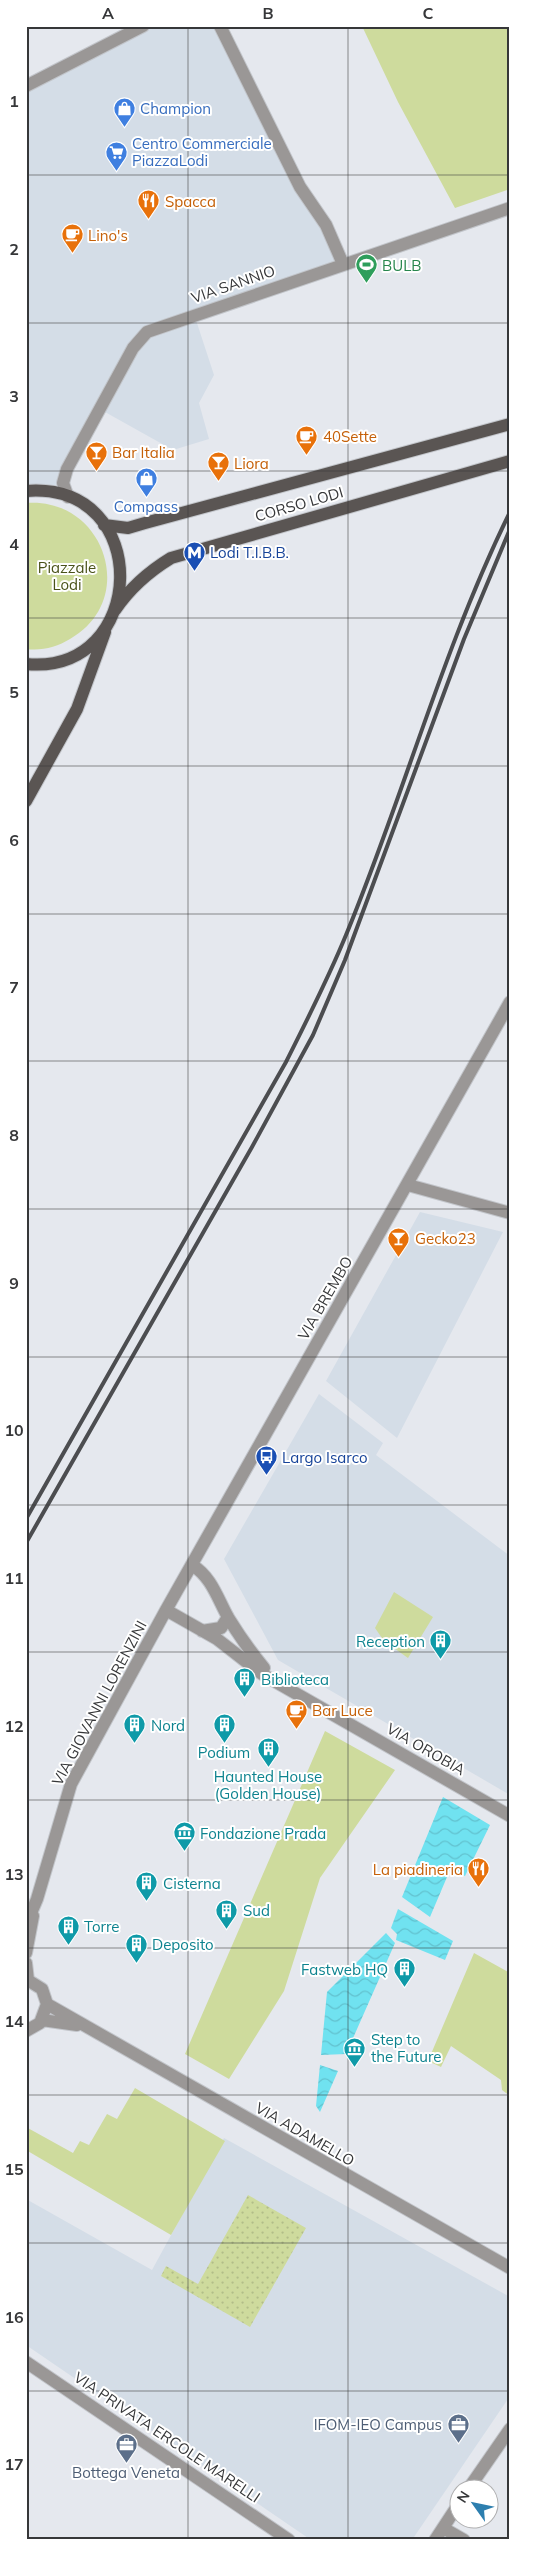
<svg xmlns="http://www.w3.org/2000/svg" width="536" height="2566" viewBox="0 0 536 2566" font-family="Mulish,sans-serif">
<defs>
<pattern id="garden-dots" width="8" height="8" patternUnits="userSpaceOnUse" patternTransform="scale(1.25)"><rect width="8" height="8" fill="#cedb9d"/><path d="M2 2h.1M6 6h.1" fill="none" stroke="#b2bd88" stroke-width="1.8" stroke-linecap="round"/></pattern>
<pattern id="water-waves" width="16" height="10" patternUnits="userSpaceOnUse" patternTransform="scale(1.25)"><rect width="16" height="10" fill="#70e2f0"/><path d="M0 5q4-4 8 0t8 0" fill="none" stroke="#62c2cf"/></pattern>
</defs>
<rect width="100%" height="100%" fill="#e5e8ee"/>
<path fill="#d4dde7" d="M150 26H215L322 228 338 264 194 314 214 375 199 403 209 439 173 450 96 407 65 463 53 491 26 489V90Z
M420 1212 503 1232 397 1438 326 1381Z
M319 1394 383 1443 376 1455 510 1556V1795L278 1660 224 1559Z
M224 2138 510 2297V2396L412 2540H311L26 2345V2199L152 2270Z"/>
<path fill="#cedb9d" d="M362 26H510V189L455 208 398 102Z
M26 503C105 497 139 600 70 639 57 647 42 651 26 649Z
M394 1592 433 1617 408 1658 384 1641 375 1628Z
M325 1731 395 1770 320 1878 284 1991 229 2079 185 2054Z
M474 1953 510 1973V2096L502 2090 501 2080 451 2046 441 2067 428 2061Z
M135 2088 225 2141 171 2235 26 2150V2127L73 2153 80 2141 89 2145 107 2114 117 2119Z"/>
<path fill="url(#garden-dots)" d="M248 2195 306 2228 250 2327 161 2276 166 2266 198 2284Z"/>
<path fill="url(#water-waves)" d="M443 1797 490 1825 465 1876 450 1870 430 1917 402 1897Z
M398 1909 453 1941 445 1960 396 1940 397 1934 391 1928Z
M386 1933 395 1943 346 2054 321 2055 327 1992Z
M320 2065 338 2071 320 2112 316 2106Z"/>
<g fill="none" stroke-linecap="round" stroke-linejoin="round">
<defs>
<path id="minor" d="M220 26 300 187 326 225 343 264
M26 86 143 26
M68 497 63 483 67 469 133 348 147 332 510 208
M408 1185 510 1213
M192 1565C212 1577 218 1600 229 1619 240 1637 251 1652 264 1668
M166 1610 217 1639 262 1674 510 1816
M202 1631 221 1628 228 1617
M26 1925 37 1899 71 1784 166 1610 510 1002
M26 1953 33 1916
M26 1963 28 1980
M26 1979 42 1989 47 2004 40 2023 26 2031
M47 2004 510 2268
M42 2020 77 2025
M26 2362 289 2540
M469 2488 510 2429
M443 2528 464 2540
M435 2540 458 2505"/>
<path id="major" d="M26 491C155 481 148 676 26 664
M104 525 128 528 145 523 510 424
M115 610C130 588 148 572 171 558L510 461
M26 801 77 709 105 632"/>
</defs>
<use href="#minor" stroke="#c2c5ca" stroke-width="14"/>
<use href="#major" stroke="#c2c5ca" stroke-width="14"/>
<use href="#minor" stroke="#9a9796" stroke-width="12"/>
<use href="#major" stroke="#5a5553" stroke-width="12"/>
<path stroke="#4c4d50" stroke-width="4" d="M26 1519 286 1062C307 1020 328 979 346 935 404 795 443 648 510 512
M26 1543 252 1147 313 1035 345 960 464 639 510 529"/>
</g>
<path fill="none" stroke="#363739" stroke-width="1" stroke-opacity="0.55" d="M188 26V2540M348 26V2540M26 175H510M26 323H510M26 471H510M26 618H510M26 766H510M26 914H510M26 1061H510M26 1209H510M26 1357H510M26 1505H510M26 1652H510M26 1800H510M26 1948H510M26 2095H510M26 2243H510M26 2391H510"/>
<defs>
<symbol id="shop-pin" viewBox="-11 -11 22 30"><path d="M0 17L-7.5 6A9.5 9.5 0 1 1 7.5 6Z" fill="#3f7fe0" stroke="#fff"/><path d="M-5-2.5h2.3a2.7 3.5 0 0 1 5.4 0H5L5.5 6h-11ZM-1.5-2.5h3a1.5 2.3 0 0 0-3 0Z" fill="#fff"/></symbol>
<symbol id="supermarket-pin" viewBox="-11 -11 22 30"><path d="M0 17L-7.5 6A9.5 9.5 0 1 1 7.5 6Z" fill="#3f7fe0" stroke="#fff"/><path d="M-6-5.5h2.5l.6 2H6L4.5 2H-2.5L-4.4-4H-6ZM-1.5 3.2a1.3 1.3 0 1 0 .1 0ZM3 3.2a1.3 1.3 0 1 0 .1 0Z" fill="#fff"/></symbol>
<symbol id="restaurant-pin" viewBox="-11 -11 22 30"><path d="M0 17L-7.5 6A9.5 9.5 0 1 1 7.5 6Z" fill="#e8710a" stroke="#fff"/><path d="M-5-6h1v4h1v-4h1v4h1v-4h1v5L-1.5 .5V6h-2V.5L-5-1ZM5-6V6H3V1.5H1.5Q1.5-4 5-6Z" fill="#fff"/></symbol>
<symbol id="cafe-pin" viewBox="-11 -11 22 30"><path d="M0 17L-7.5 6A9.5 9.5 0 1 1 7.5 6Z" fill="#e8710a" stroke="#fff"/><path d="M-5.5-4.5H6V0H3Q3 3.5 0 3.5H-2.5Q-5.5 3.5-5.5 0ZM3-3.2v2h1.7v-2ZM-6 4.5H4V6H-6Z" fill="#fff"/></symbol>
<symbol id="stadium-pin" viewBox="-11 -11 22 30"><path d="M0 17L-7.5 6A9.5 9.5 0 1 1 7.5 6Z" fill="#2e9e5b" stroke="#fff"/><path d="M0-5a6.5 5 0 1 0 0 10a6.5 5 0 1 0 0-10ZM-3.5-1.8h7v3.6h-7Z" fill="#fff"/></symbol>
<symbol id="bar-pin" viewBox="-11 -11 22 30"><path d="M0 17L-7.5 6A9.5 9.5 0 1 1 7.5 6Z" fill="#e8710a" stroke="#fff"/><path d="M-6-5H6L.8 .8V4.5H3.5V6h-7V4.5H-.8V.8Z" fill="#fff"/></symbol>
<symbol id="metro-pin" viewBox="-11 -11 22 30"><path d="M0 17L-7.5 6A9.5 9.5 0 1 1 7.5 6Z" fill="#1a4fb4" stroke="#fff"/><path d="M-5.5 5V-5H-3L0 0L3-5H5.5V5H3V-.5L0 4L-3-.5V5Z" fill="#fff"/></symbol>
<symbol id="bus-pin" viewBox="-11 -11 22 30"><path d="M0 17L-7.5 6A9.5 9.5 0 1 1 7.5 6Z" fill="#1a4fb4" stroke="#fff"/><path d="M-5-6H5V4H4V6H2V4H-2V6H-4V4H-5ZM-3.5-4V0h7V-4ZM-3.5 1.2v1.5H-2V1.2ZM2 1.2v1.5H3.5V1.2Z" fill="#fff"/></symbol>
<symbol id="building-pin" viewBox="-11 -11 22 30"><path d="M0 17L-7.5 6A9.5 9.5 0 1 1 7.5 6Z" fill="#0f9aa8" stroke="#fff"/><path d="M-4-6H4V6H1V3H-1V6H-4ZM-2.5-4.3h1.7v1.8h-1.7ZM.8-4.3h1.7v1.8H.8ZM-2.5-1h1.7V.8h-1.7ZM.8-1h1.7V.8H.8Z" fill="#fff"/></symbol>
<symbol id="museum-pin" viewBox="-11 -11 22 30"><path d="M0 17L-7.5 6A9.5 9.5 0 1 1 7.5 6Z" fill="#0f9aa8" stroke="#fff"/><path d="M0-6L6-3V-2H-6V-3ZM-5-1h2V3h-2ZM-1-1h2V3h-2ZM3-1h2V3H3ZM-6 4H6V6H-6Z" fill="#fff"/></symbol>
<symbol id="office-pin" viewBox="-11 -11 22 30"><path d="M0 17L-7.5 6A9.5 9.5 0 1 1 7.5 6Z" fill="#5c6f8a" stroke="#fff"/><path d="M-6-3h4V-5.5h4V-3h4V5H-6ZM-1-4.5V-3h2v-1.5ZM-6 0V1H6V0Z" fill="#fff"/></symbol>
</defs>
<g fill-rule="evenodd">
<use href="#shop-pin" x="112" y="96" width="25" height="34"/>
<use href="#supermarket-pin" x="104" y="140" width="25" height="34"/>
<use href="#restaurant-pin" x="136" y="188" width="25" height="34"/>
<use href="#cafe-pin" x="60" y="222" width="25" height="34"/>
<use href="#stadium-pin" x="354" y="252" width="25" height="34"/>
<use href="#cafe-pin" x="294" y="424" width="25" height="34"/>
<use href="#bar-pin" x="84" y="440" width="25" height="34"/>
<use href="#bar-pin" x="206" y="450" width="25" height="34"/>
<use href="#shop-pin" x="134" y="466" width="25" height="34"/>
<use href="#metro-pin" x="182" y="540" width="25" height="34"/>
<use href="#bar-pin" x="386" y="1226" width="25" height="34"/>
<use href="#bus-pin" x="254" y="1444" width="25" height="34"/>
<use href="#building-pin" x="428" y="1628" width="25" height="34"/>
<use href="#building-pin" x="232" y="1666" width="25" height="34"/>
<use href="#cafe-pin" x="284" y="1698" width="25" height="34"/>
<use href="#building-pin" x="212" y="1712" width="25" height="34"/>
<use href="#building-pin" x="122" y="1712" width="25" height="34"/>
<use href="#building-pin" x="256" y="1736" width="25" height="34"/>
<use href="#museum-pin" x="172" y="1820" width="25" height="34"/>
<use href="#restaurant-pin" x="466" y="1856" width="25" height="34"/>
<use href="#building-pin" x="134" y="1870" width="25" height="34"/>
<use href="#building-pin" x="214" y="1898" width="25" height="34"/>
<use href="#building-pin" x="56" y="1914" width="25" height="34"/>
<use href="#building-pin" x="124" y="1932" width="25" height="34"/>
<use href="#building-pin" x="392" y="1956" width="25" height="34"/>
<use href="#museum-pin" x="342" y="2036" width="25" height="34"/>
<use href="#office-pin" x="446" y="2412" width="25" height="34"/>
<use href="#office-pin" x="114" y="2432" width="25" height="34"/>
</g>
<g text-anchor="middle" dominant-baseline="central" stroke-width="4" stroke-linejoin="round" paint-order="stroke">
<g font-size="15" fill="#366cbe" stroke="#fff" text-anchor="start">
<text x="140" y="108">Champion</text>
<text x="132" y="143">Centro Commerciale<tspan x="132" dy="17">PiazzaLodi</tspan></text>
<text x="146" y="506" text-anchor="middle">Compass</text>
</g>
<g font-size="15" fill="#c56008" stroke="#fff" text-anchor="start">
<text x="165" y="201">Spacca</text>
<text x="88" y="235">Lino's</text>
<text x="323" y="436">40Sette</text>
<text x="112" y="452">Bar Italia</text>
<text x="234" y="463">Liora</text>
<text x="415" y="1238">Gecko23</text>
<text x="312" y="1710">Bar Luce</text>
<text x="463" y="1869" text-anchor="end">La piadineria</text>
</g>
<g font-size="15" fill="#27864d" stroke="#fff" text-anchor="start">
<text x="382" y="265">BULB</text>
</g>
<g font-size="15" fill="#363739" stroke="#fff">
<text transform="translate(233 284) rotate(-19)">VIA SANNIO</text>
<text transform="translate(299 504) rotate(-16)">CORSO LODI</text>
<text transform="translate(325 1298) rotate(-60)">VIA BREMBO</text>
<text transform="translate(99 1703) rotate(-62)">VIA GIOVANNI LORENZINI</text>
<text transform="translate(426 1749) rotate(30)">VIA OROBIA</text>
<text transform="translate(305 2134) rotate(30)">VIA ADAMELLO</text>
<text transform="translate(167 2437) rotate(34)">VIA PRIVATA ERCOLE MARELLI</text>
</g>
<g font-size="15" fill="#164399" stroke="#fff" text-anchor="start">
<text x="210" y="552">Lodi T.I.B.B.</text>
<text x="282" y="1457">Largo Isarco</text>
</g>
<g font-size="15" fill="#495219" stroke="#fff">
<text x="67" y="567">Piazzale<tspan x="67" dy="17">Lodi</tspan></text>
</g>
<g font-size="15" fill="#0d838f" stroke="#fff" text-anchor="start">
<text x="425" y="1641" text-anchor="end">Reception</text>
<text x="261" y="1679">Biblioteca</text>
<text x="151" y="1725">Nord</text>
<text x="224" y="1752" text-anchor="middle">Podium</text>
<text x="268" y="1776" text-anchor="middle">Haunted House<tspan x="268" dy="17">(Golden House)</tspan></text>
<text x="200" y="1833">Fondazione Prada</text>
<text x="163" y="1883">Cisterna</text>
<text x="243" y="1910">Sud</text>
<text x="84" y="1926">Torre</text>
<text x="152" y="1944">Deposito</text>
<text x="388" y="1969" text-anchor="end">Fastweb HQ</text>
<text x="371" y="2039">Step to<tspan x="371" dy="17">the Future</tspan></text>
</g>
<g font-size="15" fill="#4e5e75" stroke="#fff" text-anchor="end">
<text x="442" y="2424">IFOM-IEO Campus</text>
<text x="126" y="2472" text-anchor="middle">Bottega Veneta</text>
</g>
</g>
<rect width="536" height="2566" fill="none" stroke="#ffffff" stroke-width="55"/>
<g transform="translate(474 2504) rotate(303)"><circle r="24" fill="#ffffff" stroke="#afafb0"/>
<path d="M0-4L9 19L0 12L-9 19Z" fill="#2d7faf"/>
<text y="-8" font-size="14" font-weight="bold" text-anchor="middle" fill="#363739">N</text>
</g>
<rect x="28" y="28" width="480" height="2510" fill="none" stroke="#363739" stroke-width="2"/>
<g font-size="16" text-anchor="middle" font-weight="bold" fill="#363739">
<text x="108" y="19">A</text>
<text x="268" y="19">B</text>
<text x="428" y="19">C</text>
<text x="14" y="107">1</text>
<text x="14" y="255">2</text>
<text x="14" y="402">3</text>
<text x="14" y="550">4</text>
<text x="14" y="698">5</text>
<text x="14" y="846">6</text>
<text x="14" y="993">7</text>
<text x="14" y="1141">8</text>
<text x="14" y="1289">9</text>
<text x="14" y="1436">10</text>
<text x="14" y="1584">11</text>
<text x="14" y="1732">12</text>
<text x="14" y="1880">13</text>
<text x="14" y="2027">14</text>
<text x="14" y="2175">15</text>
<text x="14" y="2323">16</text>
<text x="14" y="2470">17</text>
</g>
</svg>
